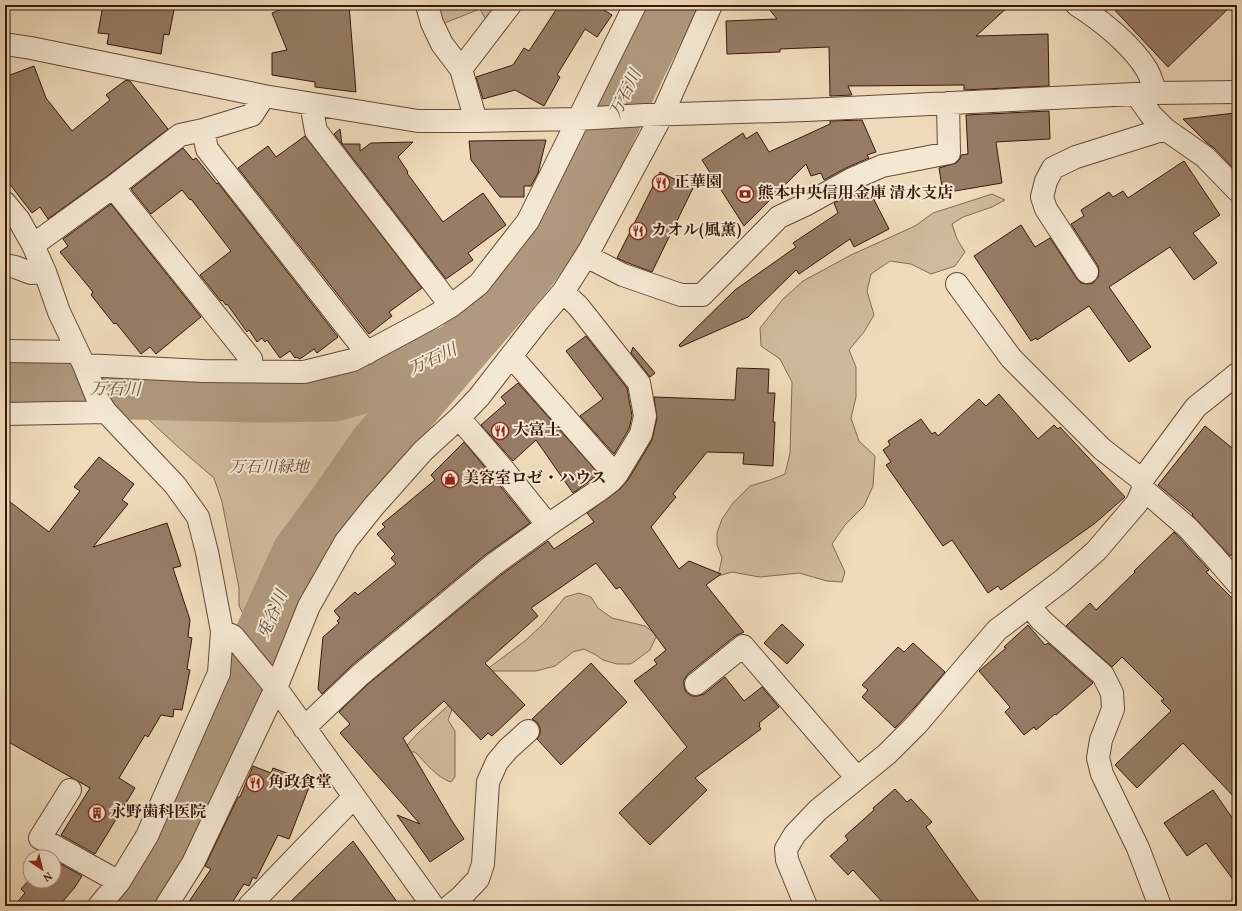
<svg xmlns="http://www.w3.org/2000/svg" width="1242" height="911" viewBox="0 0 1242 911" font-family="Vollkorn,'Noto Serif JP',serif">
<rect width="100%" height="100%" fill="#efdbbb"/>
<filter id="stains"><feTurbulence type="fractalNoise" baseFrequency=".005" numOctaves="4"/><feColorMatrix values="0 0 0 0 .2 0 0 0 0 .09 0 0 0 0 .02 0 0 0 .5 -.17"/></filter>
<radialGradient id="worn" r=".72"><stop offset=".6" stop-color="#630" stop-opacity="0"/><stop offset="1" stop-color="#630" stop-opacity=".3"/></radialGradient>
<path fill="#d0ba9d" stroke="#846954" d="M435 5H501L486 20 480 9 442 24Z
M992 194 1005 200 992 207 963 217 952 224 957 239 965 252 955 266 931 274 911 264 890 261 871 274 867 291 874 315 864 332 849 350 856 367V397L851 418 859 441 875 456 873 486 864 506 845 525 832 544 845 572 842 582 827 581 799 573 760 577 732 572 718 576 722 558 717 545V533L722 519 733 503 750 486 770 480 785 474 790 453 792 382 780 359 761 346 760 328 783 299 803 281 851 255 915 226 933 213Z
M408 386 412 390 314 501 289 531 272 572 252 613 245 617 239 606V588L222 502 214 478 178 447 148 419V406L220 408 284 412 333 409 362 402Z
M579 593 591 597 598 608 612 618 645 626 657 635 650 650 631 664H617L603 660 596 655 584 649 573 652 555 666 536 671H493L467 692 453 707 448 720 455 731V777L451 782C436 777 426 763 415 752H401L417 734 490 667 526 640 543 624 565 597Z"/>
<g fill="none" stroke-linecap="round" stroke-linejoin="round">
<path stroke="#b0997f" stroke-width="57" d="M5 383 44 389 261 394 334 393 409 372 453 353
M133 906 143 892 176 838 202 779 235 698 300 554 331 512 377 446 524 275 566 218 640 61 668 5"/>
</g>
<path fill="#977d66" stroke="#37180a" d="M103 5H175L169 35 164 34 161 54 107 44 109 34 98 33Z
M292 5H349L356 92 315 87V82L272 75V53L287 50 272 13Z
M548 5H601L599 7 612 15 597 37 585 29 557 75 560 77 544 106 515 90 483 99 476 77 513 65 524 48 529 51 556 10Z
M766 5H1010L976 36 1048 34 1049 86 964 90V85L848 86 852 95 830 96 829 47 780 49V52L727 54 726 21 777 19Z
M1110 5H1232L1168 67Z
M34 66 46 98 72 131 110 100 106 95 126 80 130 81 168 129 106 177 48 219 40 207 32 213 5 178V77Z
M1049 111 1050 139 996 142 1002 183 943 193 939 168 956 163 960 159 961 155 968 154 966 115Z
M1235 113V116H1237V172L1214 148 1207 143 1183 119Z
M862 120 876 152 867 155 869 158 846 168 824 180 821 173 811 176 806 164 744 226 702 160 743 133 746 139 757 132 769 152 830 124V121Z
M340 129 342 144H360V151L371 143 413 142 398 157 408 172 407 173 443 222 483 193 506 225 468 253 473 260 446 279 334 134Z
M305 136 422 288 389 312 392 316 369 334 238 168 268 146 276 157Z
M546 140 538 173 531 186H524V197H500L471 160 469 141Z
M183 148 193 160 196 158 217 184 218 183 338 337 317 353 314 349 300 359 296 357 295 358 290 351 280 358 267 340 265 342 262 338 257 342 249 330 247 332 227 304 226 305 222 300 221 301 200 275 231 251 191 199 190 200 182 190 151 214 131 189Z
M1184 161 1220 215 1193 233 1217 263 1194 280 1170 247 1109 287 1151 347 1129 362 1089 306 1037 340 1036 338 1031 341 974 256 1021 225 1035 247 1050 238 1077 279 1081 283 1087 284 1093 283 1098 277 1099 271 1098 266 1071 224 1084 216 1081 210 1109 192 1113 197 1123 191 1128 198Z
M660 172 693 188 652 272 628 263 617 258Z
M867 186 889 229 854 247 850 239 799 274 796 270 748 317 680 347 679 345 735 290 796 247 793 243 838 213 834 203Z
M111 204 201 317 156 354 150 347 141 354 116 323 114 324 91 295 93 292 60 252 68 246 63 239Z
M586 336 627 388 632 416 629 429 614 454 580 416 603 399 566 351Z
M633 347 655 373 650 377 631 353Z
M737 368 769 369 768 393H775L773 422H775L773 466 743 464 744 453 707 452 673 494 676 497 651 527 679 569 689 561 721 574 706 585 744 632 735 636 688 674 684 680V686L686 692 692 696H698L704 694 725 677 744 701 762 687 779 707 759 723 760 725 759 726 761 729 695 778 707 790 650 845 619 813 687 747 634 681 657 664 654 660 666 650 620 587 616 589 596 563 531 608 538 616 485 663 525 705 492 736 488 733 481 740 444 701 403 738 452 821 464 839 430 862 397 815 420 824 340 733 350 724 339 712 368 684 501 575 548 541 554 549 594 522 587 513 620 489 628 480 652 440 657 418 654 397 735 400Z
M518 383 599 474 573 493 536 440 513 461 481 425 506 403 501 397Z
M999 394 1038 439 1054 425 1058 429 1060 427 1125 497 1094 524 1001 590 998 586 988 593 952 540 943 546 886 465 891 462 883 450 890 445 888 441 921 419 932 434 935 432 938 436 979 399 986 406Z
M1205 426 1237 452V551L1230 556 1192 515 1193 514 1158 485Z
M464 442 493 477 530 523 485 555 352 665 322 694 318 689 323 637 339 623 337 621 340 618 334 611 355 592 358 595 396 564 391 558 395 554 377 534 385 527 382 524 435 480 431 475Z
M99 457 134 484 122 500 128 504 93 547 167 523 181 566 173 568 190 620 188 637 192 638 187 669 190 670 182 710 174 709 173 717 161 715 148 737 145 735 119 778 135 788 95 854 61 835 90 788 5 740V498L49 532 80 491 74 487Z
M1174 532 1209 570 1206 572 1237 603V800L1183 743 1137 788 1115 765 1171 711 1161 701 1164 699 1122 657 1112 667 1066 626 1090 603 1096 610 1135 572 1134 571Z
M782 624 804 645 787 664 764 643Z
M1028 625 1045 645 1048 643 1093 683 1056 715 1055 714 1036 730 1034 727 1024 735 1005 712 1010 707 979 671 1006 648 1004 647Z
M913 643 945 672 915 707 895 728 862 697 868 690 862 685 898 647 904 652Z
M591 663 627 702 561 765 537 739 540 734V728L537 722 532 719Z
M253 766 271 773 273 768 311 782 289 839 278 835 256 879 253 877 249 886 244 884 230 906H186L211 869 205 866 238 797H240Z
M895 789 907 802 911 799 932 822 926 827 982 906H886L853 870 848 875 830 856 848 840 845 836 874 810 873 808Z
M1213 790 1237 825V885L1206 843 1187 856 1164 823Z
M353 841 400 906H286Z
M54 860 82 876 75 887 59 906H14L25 893 21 889 30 879V881H54Z"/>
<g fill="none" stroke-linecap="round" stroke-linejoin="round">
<defs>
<path id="minor" d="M427 5 432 23 442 44 461 69 476 121
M1077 5C1102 21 1132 45 1147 70 1151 77 1153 86 1156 93
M5 44 31 48 264 96 418 121H476L578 119 645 115 807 110 1156 93 1237 92
M461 69 510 5
M1136 94 1151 115 1165 129 1205 157 1237 190
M311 104 316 131 451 306
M203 130 207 149 367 353
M113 187 180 135 203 130 252 115 264 96
M5 203 19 220 33 245 45 272 59 312 84 365 98 400 106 412 175 485 198 517 207 552 222 631 219 673 147 836 119 882 99 906
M33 245 113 187 251 359 252 371
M586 256 623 275 681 295H702L779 217 807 204 852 179 882 166 949 153 948 103
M5 265 15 267 31 273 45 272
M1087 272 1046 209 1042 197 1046 181 1053 168 1076 157 1165 129
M957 284 1011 358 1102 449 1142 480
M5 351 77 352
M511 356 604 462 617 474 641 434 645 416 639 383 578 306 563 292
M84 365 203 371 304 372 353 360 431 318 451 306 479 284 528 221 635 5
M5 414 106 412
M459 418 503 469 548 525
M1143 489 1187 527 1211 553 1237 583
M1030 606 1041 620 1103 675 1112 693 1113 709 1101 740 1098 758 1102 774 1138 848 1160 906
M222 631 233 636 276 688 433 906
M696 684 743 646 857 778
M304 728 360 675 493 565 548 525 598 491 611 481 617 474
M70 790 40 838 119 882
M166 906 193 863 276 688 309 606 346 541 374 506 423 451 459 418 479 397 539 320 563 292 589 251 662 115 711 5
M249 906 354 797
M450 906 461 897 478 879 483 864 488 782 497 762 508 749 528 731
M806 906 787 860 786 849 795 834 818 810 887 754 917 724 997 630 1063 580 1096 551 1137 503 1143 489 1142 480 1196 407 1237 374"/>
</defs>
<use href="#minor" stroke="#654936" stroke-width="24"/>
<use href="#minor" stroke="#f5e8d3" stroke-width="22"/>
</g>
<defs>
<symbol id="restaurant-ring" viewBox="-11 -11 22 22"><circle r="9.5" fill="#f5e8d3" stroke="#8f2418" stroke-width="1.5"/><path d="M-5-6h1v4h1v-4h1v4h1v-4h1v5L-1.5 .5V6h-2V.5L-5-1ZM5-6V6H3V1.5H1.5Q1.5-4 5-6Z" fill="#8f2418"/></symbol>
<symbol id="bank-ring" viewBox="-11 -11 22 22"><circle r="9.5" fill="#f5e8d3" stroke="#8f2418" stroke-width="1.5"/><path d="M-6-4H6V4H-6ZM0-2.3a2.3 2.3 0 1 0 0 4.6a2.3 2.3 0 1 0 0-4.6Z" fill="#8f2418"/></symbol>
<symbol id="shop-ring" viewBox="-11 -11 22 22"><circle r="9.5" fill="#f5e8d3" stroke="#8f2418" stroke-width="1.5"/><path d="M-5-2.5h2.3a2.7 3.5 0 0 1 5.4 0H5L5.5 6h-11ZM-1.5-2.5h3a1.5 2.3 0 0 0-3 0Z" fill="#8f2418"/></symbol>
<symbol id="building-ring" viewBox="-11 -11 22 22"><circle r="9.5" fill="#f5e8d3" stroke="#8f2418" stroke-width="1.5"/><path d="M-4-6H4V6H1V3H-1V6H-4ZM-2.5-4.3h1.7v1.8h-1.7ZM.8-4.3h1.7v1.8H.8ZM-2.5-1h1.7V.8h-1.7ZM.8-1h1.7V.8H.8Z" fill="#8f2418"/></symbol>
</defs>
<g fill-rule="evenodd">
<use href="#restaurant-ring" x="651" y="173" width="20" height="20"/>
<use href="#bank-ring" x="735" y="184" width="20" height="20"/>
<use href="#restaurant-ring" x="628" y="221" width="20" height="20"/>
<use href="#restaurant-ring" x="490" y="421" width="20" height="20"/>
<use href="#shop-ring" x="440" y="469" width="20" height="20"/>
<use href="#restaurant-ring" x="245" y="773" width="20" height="20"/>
<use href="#building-ring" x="87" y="803" width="20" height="20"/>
</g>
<g text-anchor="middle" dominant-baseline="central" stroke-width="4" stroke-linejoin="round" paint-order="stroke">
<g font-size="16" font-weight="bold" fill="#37180a" stroke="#f5e8d3" text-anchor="start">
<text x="674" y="183">正華園</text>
<text x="758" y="194">熊本中央信用金庫 清水支店</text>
<text x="651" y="231">カオル(風薫)</text>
<text x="513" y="431">大富士</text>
<text x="463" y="479">美容室ロゼ・ハウス</text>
<text x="268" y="783">角政食堂</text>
<text x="110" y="813">永野歯科医院</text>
</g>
<g font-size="16" font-style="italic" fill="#654936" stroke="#f5e8d3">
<text x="269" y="468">万石川緑地</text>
</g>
<g font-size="17" font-style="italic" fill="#674c39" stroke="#f5e8d3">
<text transform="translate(626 94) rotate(-64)">万石川</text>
<text transform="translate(433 360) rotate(-25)">万石川</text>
<text transform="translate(115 390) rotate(1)">万石川</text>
<text transform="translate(273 615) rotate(-66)">兎谷川</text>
</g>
</g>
<rect width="1242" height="911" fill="none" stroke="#efdbbb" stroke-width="20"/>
<rect x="6" y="6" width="1230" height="899" fill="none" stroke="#37180a" stroke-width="2"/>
<rect x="10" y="10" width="1222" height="891" fill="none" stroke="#37180a"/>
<g transform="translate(42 869) rotate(145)"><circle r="19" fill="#f5e8d3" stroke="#a99583"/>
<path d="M0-3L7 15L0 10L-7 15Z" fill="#8f2418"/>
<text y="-6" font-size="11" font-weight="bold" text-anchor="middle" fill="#37180a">N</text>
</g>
<rect width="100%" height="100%" filter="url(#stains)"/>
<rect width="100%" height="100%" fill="url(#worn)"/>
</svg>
